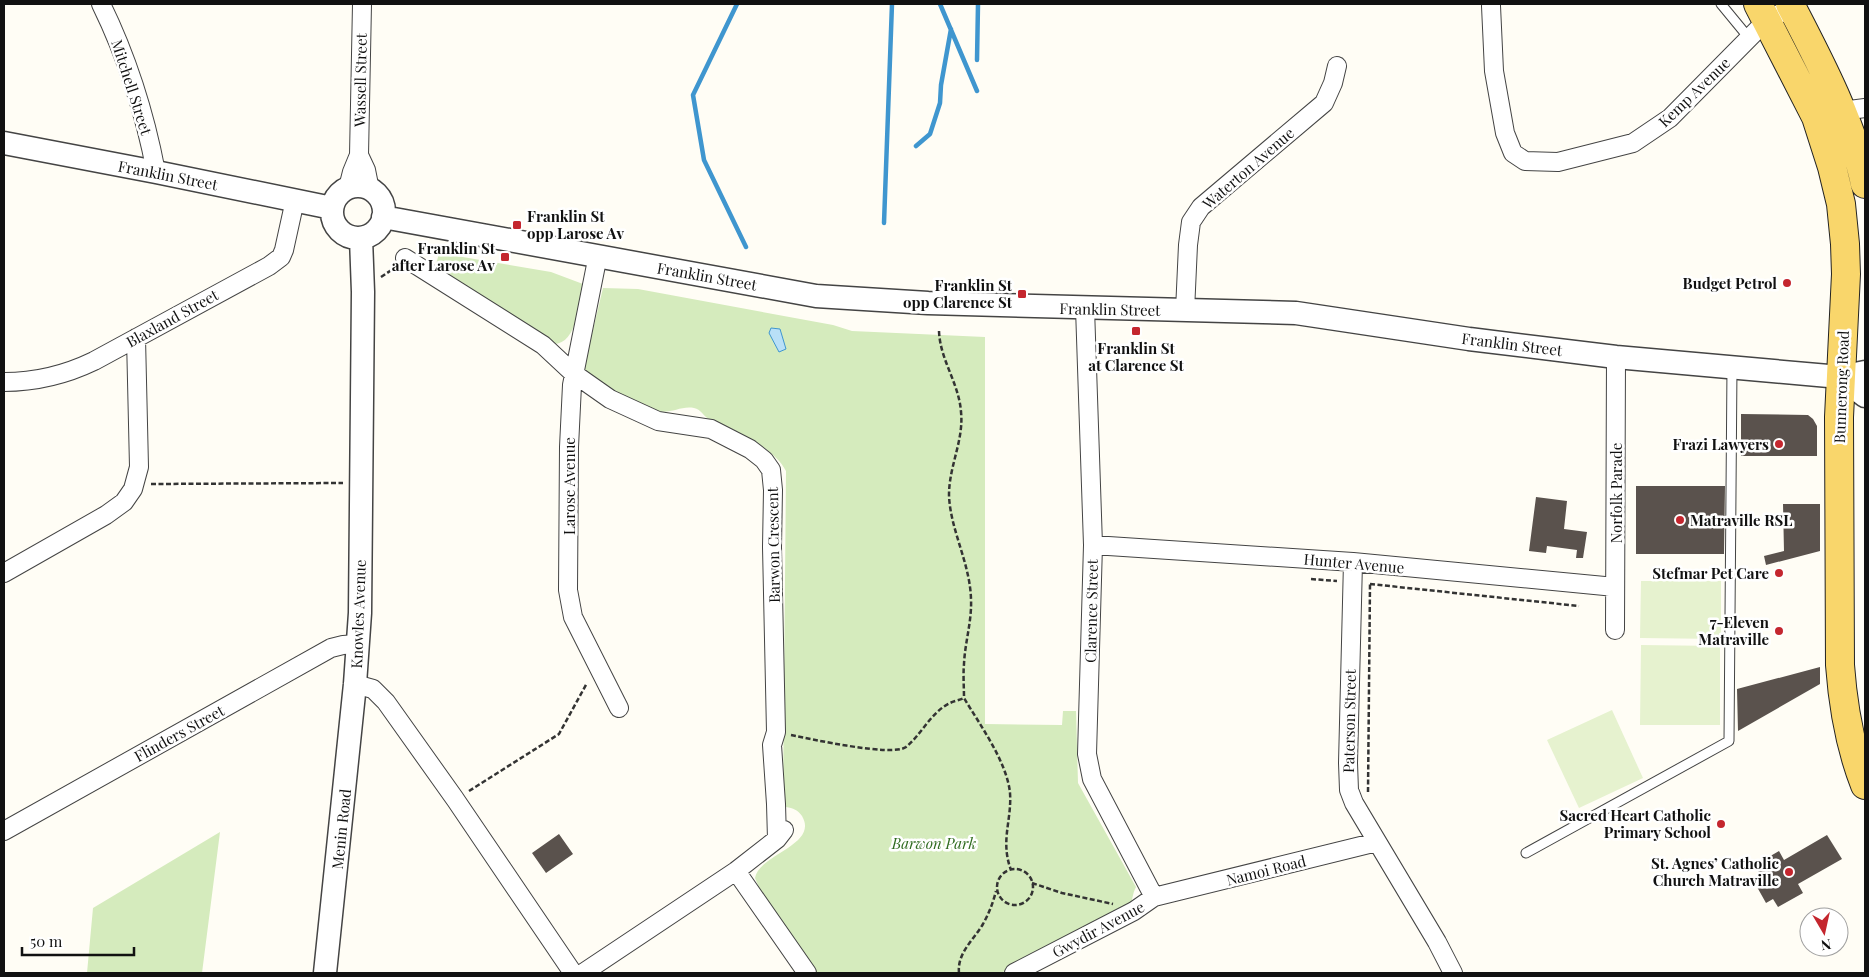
<svg xmlns="http://www.w3.org/2000/svg" width="1869" height="977" viewBox="0 0 1869 977" font-family="'Playfair Display',serif">
<rect width="100%" height="100%" fill="#fffdf5"/>
<path fill="#d5ebbd" d="M439 253 551 272 583 284C580 301 577 344 554 344L435 269Z
M603 288 638 289 833 325 852 331 985 337V724L1062 725 1063 711H1076L1078 783 1136 887C1132 894 1133 901 1129 908L1001 973H816L760 890 755 878C759 854 819 845 802 816 798 810 793 808 786 807L783 801 786 471C774 447 733 429 709 419 703 416 701 409 694 408 679 405 669 417 649 409 627 401 608 388 589 376L585 370V363Z
M220 832 202 973H87L93 908Z"/>
<path fill="#e6f2cf" d="M1641 581H1721V639L1640 638Z
M1641 645 1720 646V725H1640Z
M1612 710 1643 778 1579 808 1547 740Z"/>
<path fill="#b9e0f7" stroke="#3f96cf" d="M771 328 780 329 786 349 779 352 769 333Z"/>
<g fill="none" stroke-linecap="round" stroke-linejoin="round">
<path stroke="#3f96cf" stroke-width="4.5" d="M737 4 693 95 704 160 746 247
M940 4 977 91
M977 60 978 4
M916 146 930 134 940 103 941 85 951 29
M884 223 892 4"/>
</g>
<path fill="#5a524d" d="M1741 414 1808 415 1813 419 1817 426V456H1741Z
M1636 486H1725L1724 554H1636Z
M1536 497 1567 501 1564 529 1587 532 1583 558H1576L1577 550 1547 546 1546 553 1529 551Z
M1783 504H1820V551L1766 565 1764 556 1784 551Z
M1820 667V684L1738 731 1737 689Z
M559 834 573 854 546 873 532 853Z
M1827 835 1842 859 1798 884 1803 893 1778 907 1773 899 1766 903 1752 878 1760 874 1755 865 1779 851 1784 860Z"/>
<g fill="none" stroke-linecap="round" stroke-linejoin="round">
<defs>
<path id="service" d="M1721 4 1749 38
M1526 853 1729 741 1732 367"/>
<path id="minor" d="M101 4C127 57 145 114 156 172
M1491 6 1494 71 1505 133 1513 153 1525 161 1558 162 1633 143 1670 118 1766 21 1792 7
M1834 112 1865 108
M359 155 366 170 370 190
M348 188 352 172 359 155 362 4
M598 255 572 385 569 447 568 590 573 617 619 708
M405 258 543 345 573 373 610 399 658 421 711 429 750 449 764 460 771 470 773 490 772 547 776 732 772 745 776 804 777 839
M1085 308 1093 545 1087 754 1092 779 1154 897
M1185 311 1188 245 1191 222 1201 207 1324 103 1333 83 1337 66
M4 382C36 382 65 375 94 361L269 266 281 257 284 250 295 200
M1093 545 1353 562 1615 587
M1353 562 1348 763 1349 790 1354 803 1437 942 1453 973
M4 573 106 515 124 502 133 489 139 467 136 338
M1615 630 1616 357
M355 684 373 689 386 702 455 799 573 973
M4 831 331 648 343 645 358 644
M736 871 807 973
M583 973 736 871 777 839 784 830
M1014 973 1134 911 1154 897 1377 842"/>
<path id="tertiary" d="M4 143 156 172 332 208
M332 212a26 26 0 1 1 52 0a26 26 0 1 1-52 0Z
M383 217 816 296 928 303 1296 313 1469 339 1616 357 1840 377 1865 372
M1840 377 1865 396
M325 973 355 684 360 613 363 292 361 238"/>
<path id="primary" d="M1758 4 1816 117 1832 167 1841 204 1845 244 1846 274 1839 417 1840 665C1843 706 1850 747 1865 785
M1790 4C1819 60 1852 122 1865 184"/>
</defs>
<use href="#service" stroke="#444" stroke-width="11"/>
<use href="#minor" stroke="#444" stroke-width="20"/>
<use href="#tertiary" stroke="#444" stroke-width="25"/>
<use href="#primary" stroke="#222" stroke-width="30"/>
<path stroke="#333" stroke-width="2.5" stroke-dasharray="5 2.5" stroke-linecap="butt" d="M381 277 393 269
M939 331C940 360 959 383 961 412 964 440 949 466 949 495 950 529 970 563 971 599 972 621 965 642 964 664 963 675 964 687 964 698
M151 484 343 483
M1311 579 1337 581
M1370 584 1579 606
M791 735C811 739 892 757 906 747 922 734 931 712 950 703 954 701 960 700 964 698 980 725 1007 762 1010 793 1012 820 1000 841 1011 870
M469 791 559 734 587 683
M1368 792 1370 584
M997 887a18 18 0 1 1 36 0a18 18 0 1 1-36 0Z
M1032 883 1062 893 1113 904
M959 973C957 953 973 941 983 924 989 913 993 903 996 891"/>
<use href="#service" stroke="#fff" stroke-width="9"/>
<use href="#minor" stroke="#fff" stroke-width="18"/>
<use href="#tertiary" stroke="#fff" stroke-width="22"/>
<use href="#primary" stroke="#f9d66b" stroke-width="28"/>
</g>
<g fill="#c4262e" stroke="#fff" stroke-width="2">
<rect x="512" y="220" width="10" height="10" rx="2.5"/>
<rect x="500" y="252" width="10" height="10" rx="2.5"/>
<circle cx="1787" cy="283" r="5"/>
<rect x="1017" y="289" width="10" height="10" rx="2.5"/>
<rect x="1131" y="326" width="10" height="10" rx="2.5"/>
<circle cx="1779" cy="444" r="5"/>
<circle cx="1680" cy="520" r="5"/>
<circle cx="1779" cy="573" r="5"/>
<circle cx="1779" cy="631" r="5"/>
<circle cx="1721" cy="824" r="5"/>
<circle cx="1789" cy="872" r="5"/>
</g>
<g text-anchor="middle" dominant-baseline="central" stroke-width="5" stroke-linejoin="round" paint-order="stroke">
<g font-size="15" fill="#111" stroke="#fff">
<text transform="translate(360 80) rotate(-89)">Wassell Street</text>
<text transform="translate(132 87) rotate(72)">Mitchell Street</text>
<text transform="translate(1694 92) rotate(-44)">Kemp Avenue</text>
<text transform="translate(1248 168) rotate(-41)">Waterton Avenue</text>
<text transform="translate(168 175) rotate(11)">Franklin Street</text>
<text transform="translate(707 276) rotate(10)">Franklin Street</text>
<text transform="translate(1110 309) rotate(1)">Franklin Street</text>
<text transform="translate(172 318) rotate(-29)">Blaxland Street</text>
<text transform="translate(1512 344) rotate(7)">Franklin Street</text>
<text transform="translate(1841 387) rotate(-88)">Bunnerong Road</text>
<text transform="translate(569 486) rotate(-90)">Larose Avenue</text>
<text transform="translate(1616 493) rotate(-90)">Norfolk Parade</text>
<text transform="translate(773 545) rotate(-91)">Barwon Crescent</text>
<text transform="translate(1354 563) rotate(5)">Hunter Avenue</text>
<text transform="translate(1091 611) rotate(-89)">Clarence Street</text>
<text transform="translate(358 614) rotate(-88)">Knowles Avenue</text>
<text transform="translate(1349 721) rotate(-89)">Paterson Street</text>
<text transform="translate(179 733) rotate(-29)">Flinders Street</text>
<text transform="translate(341 829) rotate(-84)">Menin Road</text>
<text transform="translate(1266 870) rotate(-14)">Namoi Road</text>
<text transform="translate(1098 929) rotate(-28)">Gwydir Avenue</text>
</g>
<g font-size="15" font-weight="bold" fill="#111" stroke="#fff" text-anchor="end">
<text x="527" y="216" text-anchor="start">Franklin St<tspan x="527" dy="17">opp Larose Av</tspan></text>
<text x="495" y="248">Franklin St<tspan x="495" dy="17">after Larose Av</tspan></text>
<text x="1777" y="283">Budget Petrol</text>
<text x="1012" y="285">Franklin St<tspan x="1012" dy="17">opp Clarence St</tspan></text>
<text x="1136" y="348" text-anchor="middle">Franklin St<tspan x="1136" dy="17">at Clarence St</tspan></text>
<text x="1769" y="444">Frazi Lawyers</text>
<text x="1690" y="520" text-anchor="start">Matraville RSL</text>
<text x="1769" y="573">Stefmar Pet Care</text>
<text x="1769" y="622">7-Eleven<tspan x="1769" dy="17">Matraville</tspan></text>
<text x="1711" y="815">Sacred Heart Catholic<tspan x="1711" dy="17">Primary School</tspan></text>
<text x="1779" y="863">St. Agnes’ Catholic<tspan x="1779" dy="17">Church Matraville</tspan></text>
</g>
<g font-size="15" font-style="italic" fill="#2f6b1f" stroke="#fff">
<text x="934" y="843">Barwon Park</text>
</g>
</g>
<rect width="1869" height="977" fill="none" stroke="#111111" stroke-width="10"/>
<g transform="translate(1824 932) rotate(171)"><circle r="24" fill="#ffffff" stroke="#a0a0a0"/>
<path d="M0-4L9 19L0 12L-9 19Z" fill="#c4262e"/>
<text y="-8" font-size="14" font-weight="bold" text-anchor="middle" fill="#111111">N</text>
</g>
<path d="M22 947v8h112v-8" fill="none" stroke="#111111" stroke-width="2.5"/>
<text x="30" y="947" font-size="15" fill="#111111" stroke="#ffffff" stroke-width="4" paint-order="stroke">50 m</text>
</svg>
